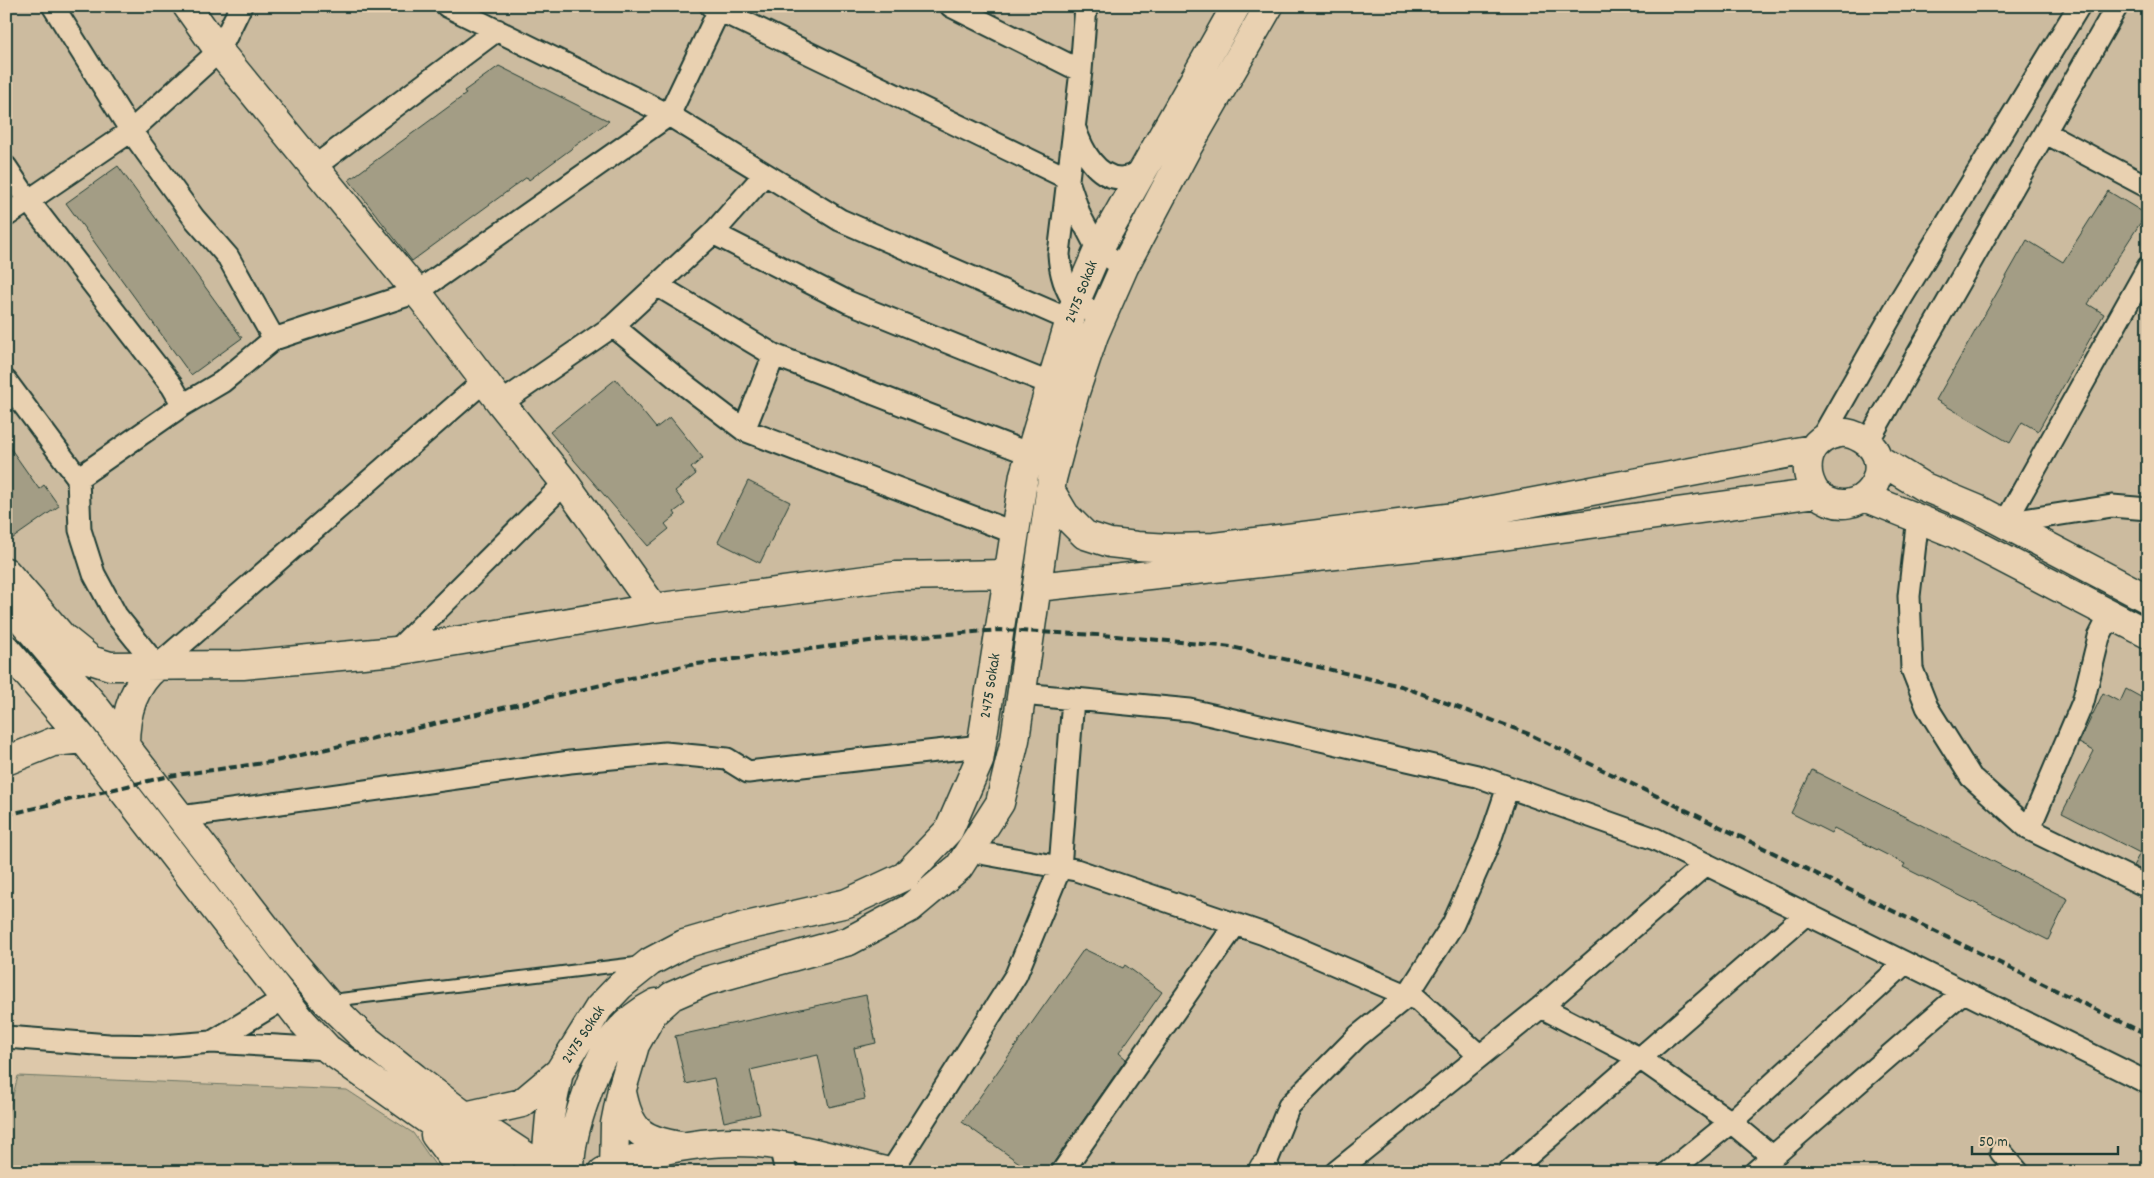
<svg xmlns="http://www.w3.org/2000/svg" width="2154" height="1178" viewBox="0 0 2154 1178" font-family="Dekko,sans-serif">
<rect width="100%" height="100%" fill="#ddc8aa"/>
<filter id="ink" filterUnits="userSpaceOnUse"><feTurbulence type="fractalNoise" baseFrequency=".02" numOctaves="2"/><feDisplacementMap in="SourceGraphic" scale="10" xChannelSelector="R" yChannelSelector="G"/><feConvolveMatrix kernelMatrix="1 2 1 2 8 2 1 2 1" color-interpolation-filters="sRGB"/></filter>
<g filter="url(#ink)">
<path fill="#ccbb9f" d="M6 6H2148V1172H440L409 1107 268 977 65 639 6 583Z"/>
<path fill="#baaf93" stroke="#6c7664" d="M18 1076 347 1090 413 1133 440 1172H6V1121Z"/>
<path fill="#a39d85" stroke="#1f3d34" d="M499 66 609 121 529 180 527 177 412 261 349 180 466 94 464 91Z
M118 166 242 338 191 375 66 203Z
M2108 191 2146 214 2088 304 2104 314 2038 431 2022 422 2010 443 1936 400 2027 240 2063 262Z
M616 379 656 428 670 417 703 458 691 468 696 474 675 491 685 504 674 512 676 515 665 524 669 529 648 546 550 432Z
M6 442 39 489 44 485 59 506 6 543Z
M748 481 790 502 760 563 718 542Z
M2126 689 2148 701V873L2133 866 2140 853 2062 813 2094 751 2079 743 2103 693 2120 702Z
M1812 770 2068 899 2048 940 1903 867 1905 864 1834 828 1831 833 1791 813Z
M1084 949 1123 968 1125 965 1162 992 1119 1053 1126 1059 1052 1165 1050 1172H1032L962 1122Z
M866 995 876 1043 854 1048 865 1099 829 1107 818 1055 750 1070 760 1114 724 1122 714 1078 686 1084 675 1036Z"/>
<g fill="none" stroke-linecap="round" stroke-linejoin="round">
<defs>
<path id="lane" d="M328 1001 640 963"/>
<path id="street" d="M53 6 131 131 194 218 228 257 274 339
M447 6 669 115 840 220 1070 320
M711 6 1067 178 1080 216 1098 250 1124 267
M951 6 1081 71
M1086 6 1081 71 1059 254C1060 271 1065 289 1075 303L1101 316
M1074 126C1081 147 1094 177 1120 178 1128 178 1136 174 1142 170
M2046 133 2148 187
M6 167 28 200 172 386 183 405 222 382 274 339 417 292 669 115 721 6
M314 167 497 30
M6 216 131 131 219 51 241 6
M713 233 848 302 1051 384
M657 285 774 355 1030 454
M613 326 685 385 744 430 1015 533
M6 381 78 478 80 530 94 574 116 615 157 666 484 381
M501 403 613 326 713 233 765 174
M744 430 774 355
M1820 441 1902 297 2079 6
M1867 443 2117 6
M78 478 183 405
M1918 517 1909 596 1912 669 1927 707 1971 777 2029 829 2148 887
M2005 523 2148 267
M2005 523 2112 506 2148 509
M396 651 565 483
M1022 694 1190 710 1477 776 1655 839 2148 1083
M181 817 570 762 665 753 727 759 748 772 981 746
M2029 829 2083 702 2099 637 2110 615
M969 851 1076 870 1264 934 1418 1000 1480 1056
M1541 1007 1641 1059 1731 1122 1773 1157
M6 1037 109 1045 162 1046 212 1042 328 1049
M212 1042 285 998
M780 1146 786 1172
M2001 1152 2018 1172
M1264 1168 1289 1106 1358 1036 1407 996 1453 924 1489 843 1508 787
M891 1172 1016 975 1060 868 1073 699
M1062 1172 1235 925
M1336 1172 1541 1007 1706 864
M1509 1172 1806 914
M1669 1172 1731 1122 1905 963
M1755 1172 1963 992"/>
<path id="secondary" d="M187 6 219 51 424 301 501 403 565 483 654 608
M1878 459 1922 486 1977 509 2148 599
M1050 490 1065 515 1085 535 1110 543 1137 546 1170 548 1214 547 1455 517 1812 449
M1865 497 1956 534 2148 634
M6 572 77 654
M1037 587 1458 542 1816 493C1861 530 1903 463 1862 439 1855 435 1848 432 1840 433 1807 437 1800 469 1816 493
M6 601 93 704 291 960 326 1001 361 1035 415 1078 465 1116 550 1172
M65 639 91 660 110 666 243 665 396 651 654 608 896 576 1008 574
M6 649 83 739 302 1021 328 1049 501 1172
M125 745C125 715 133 685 157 666
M6 761 53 742 83 739
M622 1092C630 1132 642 1140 681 1146
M465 1116 522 1103 559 1072
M435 1135 463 1172
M545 1172 550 1116 559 1072 599 1008 620 986 650 962 684 944 742 927 847 903 905 876 949 830 979 761 1024 475 1075 303 1098 250 1236 6
M570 1172C570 1145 577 1121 586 1096 600 1054 614 1025 656 1003
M603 1172C653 1146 726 1136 781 1146 817 1152 853 1163 888 1172
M614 1172 615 1124 622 1089 635 1045 653 1013 672 996 706 981 849 941 910 908 959 867 1000 803 1015 740 1052 479 1075 392 1094 335 1124 267 1186 150 1269 6
M1262 1172 1264 1168 1267 1172"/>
</defs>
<use href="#lane" stroke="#1f3d34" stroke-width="15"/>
<use href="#street" stroke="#1f3d34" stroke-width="25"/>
<use href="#secondary" stroke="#1f3d34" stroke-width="31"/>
<use href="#lane" stroke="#e9d1b1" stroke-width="11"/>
<use href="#street" stroke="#e9d1b1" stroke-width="21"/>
<use href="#secondary" stroke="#e9d1b1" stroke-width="28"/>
<path stroke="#1f3d34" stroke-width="4" stroke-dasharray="8 4" stroke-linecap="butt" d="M6 815 169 776 271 762 683 666 885 639 1000 630 1116 636 1232 647 1401 686 1529 734 2148 1035"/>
</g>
</g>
<g text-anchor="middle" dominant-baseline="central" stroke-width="4" stroke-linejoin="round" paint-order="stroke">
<g font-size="16" fill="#1f3d34" stroke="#e9d1b1">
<text transform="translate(1082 292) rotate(-69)">2475 Sokak</text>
<text transform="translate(991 686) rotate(-81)">2475 Sokak</text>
<text transform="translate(584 1035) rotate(-57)">2475 Sokak</text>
</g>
</g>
<rect width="2154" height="1178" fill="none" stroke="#e9d1b1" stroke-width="25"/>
<rect x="12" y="12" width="2129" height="1153" fill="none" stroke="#1f3d34" stroke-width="2" filter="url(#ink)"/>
<path d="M1972 1146v8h146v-8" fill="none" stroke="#1f3d34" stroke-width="2.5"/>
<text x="1979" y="1146" font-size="15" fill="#1f3d34" stroke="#e9d1b1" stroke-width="4" paint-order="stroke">50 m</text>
</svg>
